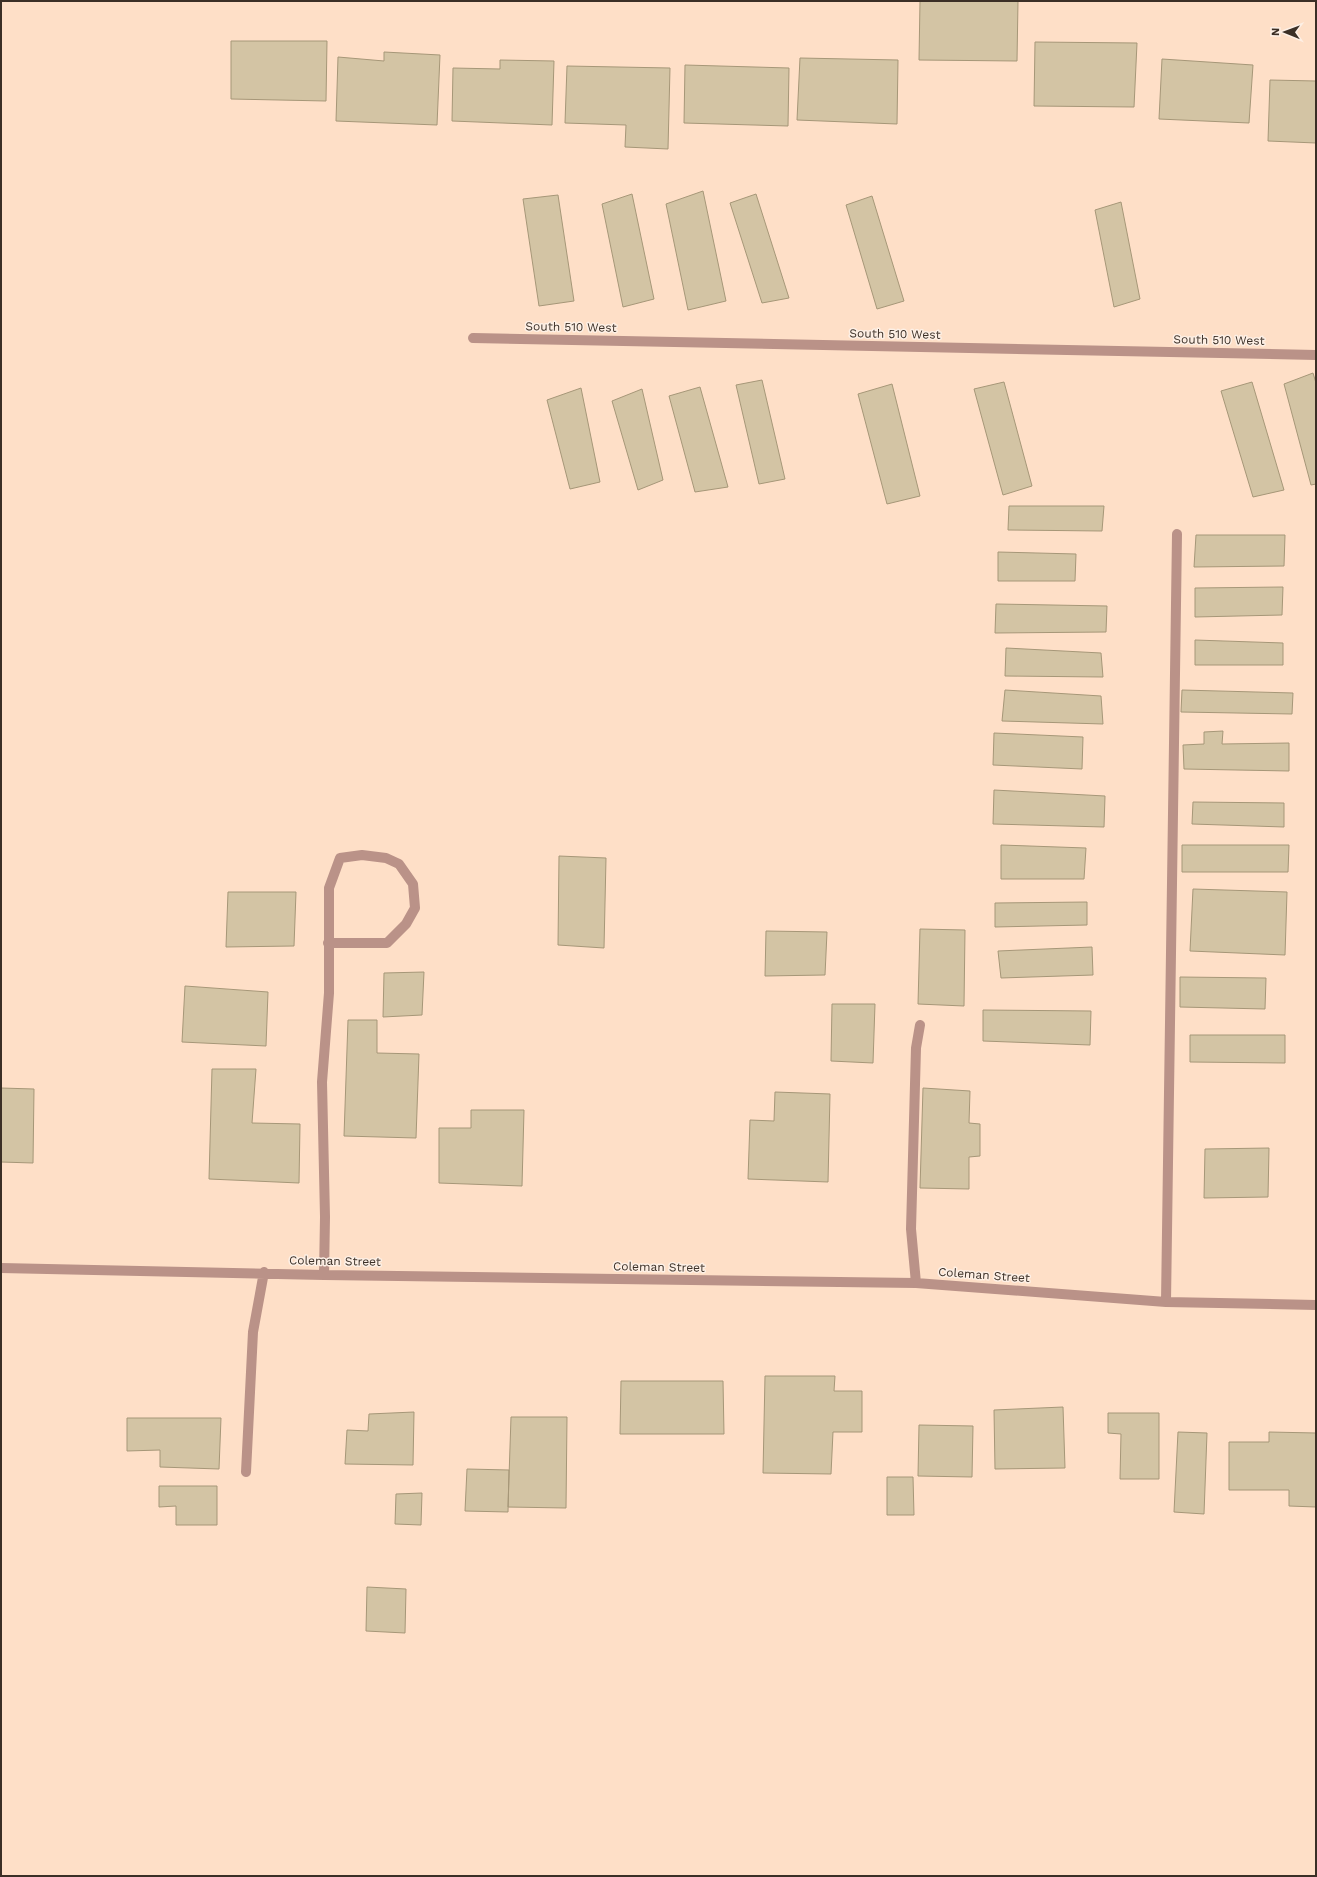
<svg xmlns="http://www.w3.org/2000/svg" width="1317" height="1877" viewBox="0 0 1317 1877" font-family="'Work Sans',sans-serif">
<rect width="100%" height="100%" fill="#fedfc7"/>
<path fill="#d3c4a4" stroke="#a69778" d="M920 1H1018L1017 61 919 60Z
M231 41H327L326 101 231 99Z
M1035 42 1137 43 1134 107 1034 106Z
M384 52 440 55 437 125 336 121 338 57 384 61Z
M800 58 898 60 897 124 797 120Z
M1162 59 1253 65 1249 123 1159 119Z
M500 60 554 61 552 125 452 121 453 68 500 69Z
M685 65 789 68 788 126 684 123Z
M567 66 670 68 668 149 625 147 626 125 565 123Z
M1270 80 1316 81V143L1268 141Z
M703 191 726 301 688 310 666 204Z
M632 194 654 299 623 307 602 204Z
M756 194 789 298 762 303 730 203Z
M558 195 574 301 539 306 523 199Z
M872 196 904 301 877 309 846 205Z
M1121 202 1140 299 1114 307 1095 210Z
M1313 373 1316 383V484L1311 485 1284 384Z
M762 380 785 479 759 484 736 385Z
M1004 382 1032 486 1003 495 974 389Z
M1252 382 1284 490 1253 497 1221 391Z
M892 384 920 496 887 504 858 394Z
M700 387 728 487 695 492 669 396Z
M581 388 600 482 570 489 547 400Z
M642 389 663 480 638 490 612 401Z
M1009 506H1104L1102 531 1008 530Z
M1196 535H1285L1284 566 1194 567Z
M998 552 1076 554 1075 581H998Z
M1283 587 1282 615 1195 617V588Z
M996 604 1107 606 1106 632 995 633Z
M1195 640 1283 643V665H1195Z
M1006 648 1101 653 1103 677 1005 676Z
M1005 690 1101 696 1103 724 1002 721Z
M1182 690 1293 693 1292 714 1181 712Z
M1223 731 1222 744 1289 743V771L1184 769 1183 745 1204 744V732Z
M994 733 1083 737 1082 769 993 765Z
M994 790 1105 796 1104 827 993 824Z
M1193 802 1284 803V827L1192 824Z
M1001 845 1086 848 1084 879H1001Z
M1182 845H1289L1288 872H1182Z
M559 856 606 858 604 948 558 945Z
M1193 889 1287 892 1285 955 1190 951Z
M228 892H296L294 946 226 947Z
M1087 902V925L995 927V903Z
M920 929 965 930 964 1006 918 1004Z
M766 931 827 932 825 975 765 976Z
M1092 947 1093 975 1001 978 998 951Z
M424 972 422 1015 383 1017 384 973Z
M1180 977 1266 978 1265 1009 1180 1007Z
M185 986 268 992 266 1046 182 1042Z
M832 1004H875L873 1063 831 1061Z
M983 1010 1091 1011 1090 1045 983 1041Z
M348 1020H377V1053L419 1054 416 1138 344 1136Z
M1190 1035H1285V1063L1190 1062Z
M212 1069H256L252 1123 300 1124 299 1183 209 1179Z
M1 1088 34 1089 33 1163 1 1162Z
M923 1088 970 1091 969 1123 980 1124V1156L969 1157V1189L920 1188Z
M775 1092 830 1094 828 1182 748 1179 750 1120 774 1121Z
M471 1110H524L522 1186 439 1183V1128H471Z
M1269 1148 1268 1197 1204 1198 1205 1149Z
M765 1376H835L834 1391H862V1432H833L831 1474 763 1473Z
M621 1381H723L724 1434H620Z
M1063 1407 1065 1468 995 1469 994 1410Z
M414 1412 413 1465 345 1464 347 1430 368 1431 369 1414Z
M1108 1413H1159V1479H1120L1121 1434 1108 1433Z
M511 1417H567L566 1508 508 1507Z
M127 1418H221L219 1469 160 1467V1450L127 1451Z
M919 1425 973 1426 972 1477 918 1476Z
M1178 1432 1207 1433 1204 1514 1174 1512Z
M1269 1432 1316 1433V1507L1289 1506V1490H1229V1442H1269Z
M467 1469 509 1470 508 1512 465 1511Z
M887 1477H913L914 1515H887Z
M159 1486H217V1525H176V1506L159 1507Z
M422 1493 421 1525 395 1524 396 1494Z
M367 1587 406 1589 405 1633 366 1631Z"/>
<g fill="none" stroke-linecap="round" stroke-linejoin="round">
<path stroke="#ba9288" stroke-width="10" d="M473 338 1316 355
M1 1268 324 1275 916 1283 1166 1302 1316 1305
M324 1275 325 1217 322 1082 329 993V888L340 858 362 855 386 858 399 864 413 884 415 908 406 924 387 943H328
M916 1283 911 1229 916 1048 920 1025
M1166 1302 1177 534
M246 1472 253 1332 264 1272"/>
</g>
<g text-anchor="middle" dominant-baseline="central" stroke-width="3" stroke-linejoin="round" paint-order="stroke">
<g font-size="12" fill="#3b2f26" stroke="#fdf0e6">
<text transform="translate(571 327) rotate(1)">South 510 West</text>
<text transform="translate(895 334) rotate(1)">South 510 West</text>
<text transform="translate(1219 340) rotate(1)">South 510 West</text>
<text transform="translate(335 1261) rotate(1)">Coleman Street</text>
<text transform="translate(659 1267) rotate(1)">Coleman Street</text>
<text transform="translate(984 1275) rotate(4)">Coleman Street</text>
</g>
</g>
<rect width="1317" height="1877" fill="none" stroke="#3b2f26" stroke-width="4"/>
<g transform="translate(1285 32) rotate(271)" stroke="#fdf0e6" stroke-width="3" paint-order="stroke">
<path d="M0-3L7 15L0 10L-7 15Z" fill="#3b2f26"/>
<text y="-6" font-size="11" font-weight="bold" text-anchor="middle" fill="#3b2f26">N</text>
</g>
</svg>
